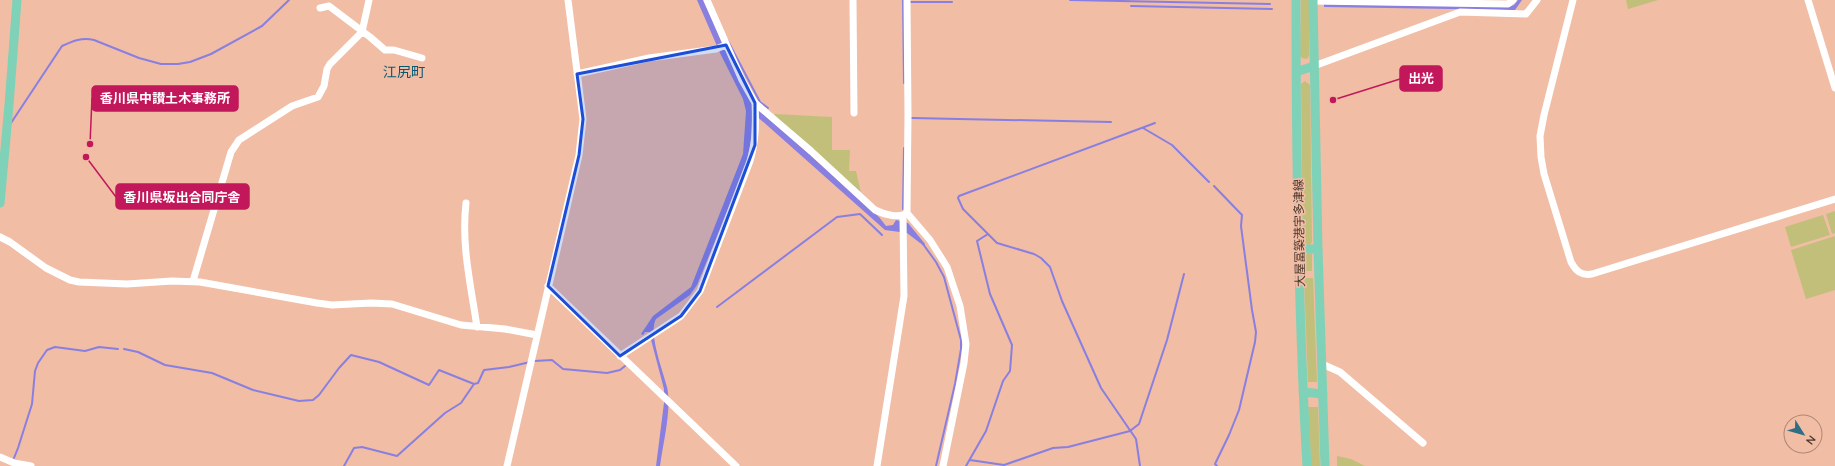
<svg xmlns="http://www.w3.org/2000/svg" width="1835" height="466" viewBox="0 0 1835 466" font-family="Quicksand,'Noto Sans JP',sans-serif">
<rect width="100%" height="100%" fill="#f1bda5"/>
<path fill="#c2bf7b" d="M1301 0H1309V56L1307 59 1302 58 1300 56Z
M1626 0H1658L1628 9Z
M1305 81 1310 85 1312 242 1310 245H1306L1303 242 1301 84Z
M775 114 832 117V150H850L849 171H856L861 193 774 116Z
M1835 211V233L1832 234 1826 214Z
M1823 215 1830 235 1791 247 1785 227Z
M1835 236V290L1806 299 1791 250Z
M1312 253V271H1304V254Z
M1304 278H1313L1317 382H1308Z
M1308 407H1318L1320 466H1311Z
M1337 456 1351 459 1365 466H1337Z"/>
<path fill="#887fe0" d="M697 0H703L750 101 879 217 886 226 893 225 896 220 908 223 925 244 924 246 907 233 885 230 752 112 751 143 745 168 697 285 690 295 656 319C648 333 663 371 667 387 672 409 663 443 660 466H656L664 403V389L649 332H645L643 335 641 334 653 316 691 287 743 154 746 111 743 99 720 53Z
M1518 0H1522L1515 10 1324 7V4L1508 7 1514 5Z"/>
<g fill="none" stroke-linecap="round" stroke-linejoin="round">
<path stroke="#887fe0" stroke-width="2" d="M903 0 904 83
M1070 0 1270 4
M910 2H952
M1131 6 1272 9
M728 41 760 102 768 108
M912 118 1111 122
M11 123 62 46C73 41 82 37 94 40L139 58 161 64H178L190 62 211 54 262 26 289 0
M1143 128 1172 145 1209 182
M1214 186 1242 215 1241 226 1252 310 1256 332 1255 342 1239 410 1229 435 1215 464 1217 466
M903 209 904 148
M923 244 936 262 944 277 961 340V349L955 384 936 466
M717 307 837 217 860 214 882 235
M124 349 138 352 165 365 212 373 253 390 299 401 313 400 319 395 339 368 351 355 379 362 429 385 439 370 474 384
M534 361 552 360 563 369 607 373 620 370 625 366
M14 458 18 448 32 404 35 371 38 363 47 350 55 347 85 351 99 347 118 349
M970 460 1004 465 1053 448 1068 447 1130 431 1139 424 1167 340 1184 274
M344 466 354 448 362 447 397 456 445 413 461 403 474 384 478 383 484 370 509 367 530 362
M966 466 986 431 1003 381 1010 371 1012 345 990 294 977 241 988 234
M1140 466 1136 439 1101 388 1062 301 1050 267 1041 258 1034 254 997 243 963 209 958 198 959 196 1155 123"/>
<path stroke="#fff" stroke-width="7" d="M707 0 742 80 755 103 811 151 875 210C883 214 899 219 907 213
M853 0 854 113
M907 0 908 114 907 213 930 240 947 267 960 306 964 331 966 344 964 363 943 466
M1573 0 1544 115 1540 136 1541 157 1544 174 1571 262C1576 271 1581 276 1592 274L1835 199
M1808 0 1835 88
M1313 1 1508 4 1513 0
M320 8 329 6 370 37 385 50H394L422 58
M1314 66 1460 12 1526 14 1537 0
M577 74 649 58 716 49 726 45
M466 203C461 245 471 286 477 327
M0 237 10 242 46 268 70 280 79 282 127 284 172 281 200 282 317 303 332 305 371 303 392 304 461 325 505 329 537 335
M193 281 231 152 239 140 292 106 318 97 324 86 327 69 330 64 362 32 369 0
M548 286 736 466
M620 356 681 316 700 291 750 161C756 141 756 123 755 103
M1322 364 1340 372 1423 443
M0 457 14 463 31 466
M507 466 579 155 583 119 568 0
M877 466 904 296 903 216"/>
<path stroke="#7fd2b7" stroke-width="9" d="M1296 0C1296 155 1298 311 1307 466
M1313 0 1318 249 1325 466
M1296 72 1314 66
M0 203 9 105 17 0
M1299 249H1318
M1303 392 1323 394"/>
</g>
<path fill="#1d4ed8" fill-opacity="0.2" stroke="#1d4ed8" stroke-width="3" stroke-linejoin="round" d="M726 45 755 103V145L700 291 681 316 620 356 548 286 579 155 583 119 577 74Z"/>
<g text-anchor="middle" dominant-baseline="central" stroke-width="3.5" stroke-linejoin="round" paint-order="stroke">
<g font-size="12" fill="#4b372d" stroke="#f1bda5">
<text transform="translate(1299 233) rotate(-91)">大屋冨築港宇多津線</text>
</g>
<g font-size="14" fill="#075971" stroke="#f1bda5">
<text x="404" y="72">江尻町</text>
</g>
</g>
<path fill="none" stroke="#c2185b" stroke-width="1.5" d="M1333 100L1400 79M90 144L92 98M86 157L116 197"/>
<g fill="#c2185b" stroke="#f1bda5" stroke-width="1.5">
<circle cx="1333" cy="100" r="4"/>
<circle cx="90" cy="144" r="4"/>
<circle cx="86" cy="157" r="4"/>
</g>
<g fill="#c2185b" stroke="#c2185b" stroke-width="1.5">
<rect x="1400" y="66" width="42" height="25" rx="4"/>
<rect x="92" y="86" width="146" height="25" rx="4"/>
<rect x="116" y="184" width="133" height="25" rx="4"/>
</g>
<g font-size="13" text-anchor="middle" font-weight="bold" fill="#fff">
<text x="1421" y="83">出光</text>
<text x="165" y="103">香川県中讃土木事務所</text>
<text x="182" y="202">香川県坂出合同庁舎</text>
</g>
<g transform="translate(1803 434) rotate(127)"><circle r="19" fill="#f1bda5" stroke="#af8775"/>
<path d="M0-3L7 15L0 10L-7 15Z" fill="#316e85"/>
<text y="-6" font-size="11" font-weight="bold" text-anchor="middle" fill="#4b372d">N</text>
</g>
</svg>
